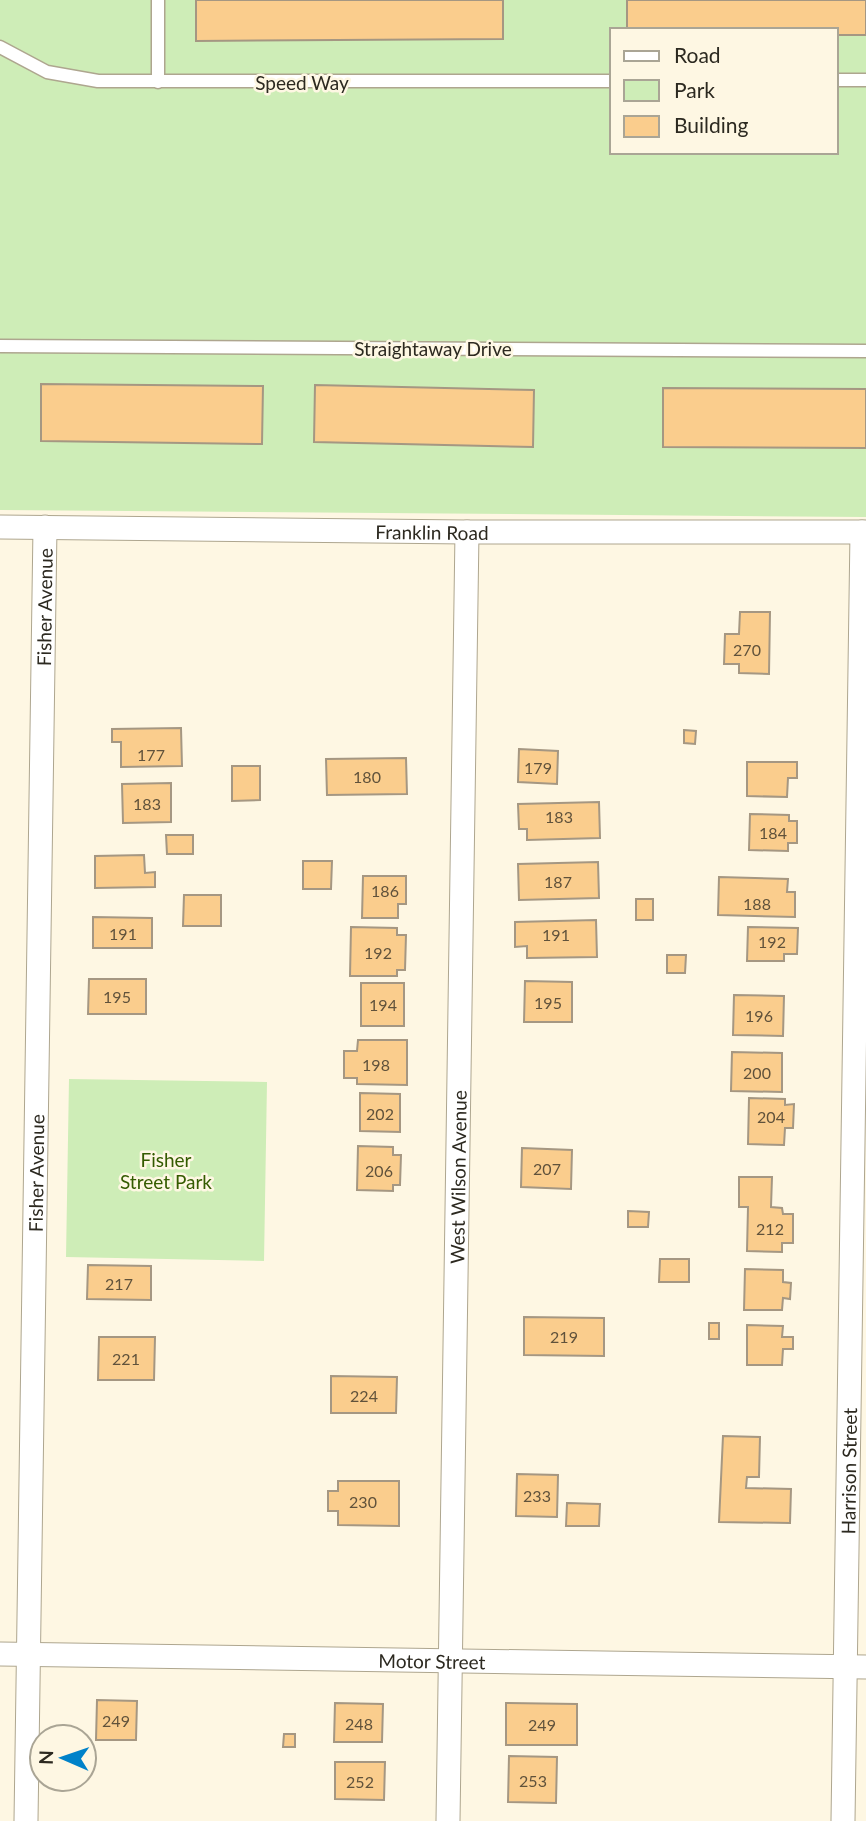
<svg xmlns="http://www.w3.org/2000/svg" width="866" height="1821" viewBox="0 0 866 1821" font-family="Lato,sans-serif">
<rect width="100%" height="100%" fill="#fef7e3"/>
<path fill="#ceedb7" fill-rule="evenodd" d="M0 0H866V517L0 510ZM612 30H836V152H612Z
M69 1079 267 1082 264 1261 66 1257Z"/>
<path fill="#facd8d" stroke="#a59782" stroke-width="2" d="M196 0H503V39L196 41Z
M627 0H866V35H836V30H627Z
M41 384 263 386 262 444 41 441Z
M315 385 534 390 533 447 314 442Z
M663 388 866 389V448L663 447Z
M740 612H770L769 674 739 673V664H724L725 634H739Z
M181 728 182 766 121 767V742H112V729Z
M684 730 696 731 695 744 684 743Z
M519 749 558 751 557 784 518 782Z
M406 758 407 794 327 795 326 759Z
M747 762H797V778H788L787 797 747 796Z
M232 766H260V800L232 801Z
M171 783V822L123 823 122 784Z
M599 802 600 838 527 840V829H519L518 804Z
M750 814 789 815V821H797V843H788V851L749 850Z
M166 835H193V854H167Z
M144 855 145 873 155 872V887L95 888V856Z
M303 861H332L331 889H303Z
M598 862 599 898 519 900 518 864Z
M363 876H406V904H398V918H362Z
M719 877 788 879 787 892H795V917L718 915Z
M184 895H221V926H183Z
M636 899H653V920H636Z
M93 917 152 918V948H93Z
M596 920 597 957 527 958V946L515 947V922Z
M351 927 397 928V935H406L405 970H397V976H350Z
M748 927 798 928 797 954H784V961H747Z
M667 955H686L685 973H667Z
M89 979H146V1014H88Z
M525 981 572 982V1022H524Z
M361 983H404V1026H361Z
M734 995 784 996 783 1036 733 1035Z
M358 1040H407V1085L357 1084V1078H344V1051H357Z
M732 1052 782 1053V1092L731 1091Z
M360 1093 400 1094V1132L360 1131Z
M749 1098 785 1099V1105L794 1104 793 1128H785L784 1145 748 1144Z
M358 1146 393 1147V1155H401L400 1185H393V1191L357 1190Z
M522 1148 572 1150 571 1189 521 1187Z
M739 1177H772L771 1207 782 1208 783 1214H793V1243H782V1252L747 1251 748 1207H739Z
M628 1211 649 1212 648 1227H628Z
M660 1259H689V1282H659Z
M88 1265 151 1266V1300L87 1299Z
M745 1269 783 1270V1282L791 1283 790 1299 783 1298 782 1310H744Z
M524 1317 604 1318V1356L524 1355Z
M709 1323H719V1339H709Z
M747 1325 783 1326 782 1337H793V1349H783L782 1365H747Z
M99 1337H155L154 1380H98Z
M331 1376 397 1377 396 1413H331Z
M723 1436 760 1437 759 1477H747L746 1488 791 1489 790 1523 719 1522Z
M517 1474 558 1475 557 1517 516 1516Z
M338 1481H399V1526L338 1525V1511H328V1491H338Z
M567 1503 600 1504 599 1526H566Z
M97 1700 137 1701 136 1740H96Z
M335 1703 383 1704 382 1742H334Z
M506 1703 577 1704V1745H506Z
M284 1734H295V1747H283Z
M509 1756 557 1757 556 1803 508 1802Z
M335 1762H385L384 1800 335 1799Z"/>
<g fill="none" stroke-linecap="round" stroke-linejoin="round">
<defs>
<path id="service" d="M158 0V82
M0 47 47 72 98 81H612
M836 80H866
M0 346 866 351"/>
<g id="minor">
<path id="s1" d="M0 527 467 532H866"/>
<path id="s2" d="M0 1654 866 1667"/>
<path id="s3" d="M26 1821 45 527"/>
<path id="s4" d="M448 1821 467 532"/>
<path id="s5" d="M843 1821 862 532"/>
</g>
</defs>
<use href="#service" stroke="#aea68f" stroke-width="15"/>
<use href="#minor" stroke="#aea68f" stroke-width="25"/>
<use href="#service" stroke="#fff" stroke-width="12"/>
<use href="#minor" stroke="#fff" stroke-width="23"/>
</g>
<g text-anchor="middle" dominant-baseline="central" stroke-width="5" stroke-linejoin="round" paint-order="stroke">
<g font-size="16" fill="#60523b">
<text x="747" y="649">270</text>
<text x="151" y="754">177</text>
<text x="538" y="767">179</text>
<text x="367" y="776">180</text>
<text x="147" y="803">183</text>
<text x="559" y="816">183</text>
<text x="773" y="832">184</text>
<text x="558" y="881">187</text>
<text x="385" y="890">186</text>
<text x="757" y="903">188</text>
<text x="123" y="933">191</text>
<text x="556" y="934">191</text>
<text x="772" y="941">192</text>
<text x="378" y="952">192</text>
<text x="117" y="996">195</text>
<text x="548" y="1002">195</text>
<text x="383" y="1004">194</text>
<text x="759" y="1015">196</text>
<text x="376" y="1064">198</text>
<text x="757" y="1072">200</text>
<text x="380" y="1113">202</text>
<text x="771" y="1116">204</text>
<text x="547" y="1168">207</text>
<text x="379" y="1170">206</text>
<text x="770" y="1228">212</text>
<text x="119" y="1283">217</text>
<text x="564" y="1336">219</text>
<text x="126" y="1358">221</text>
<text x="364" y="1395">224</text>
<text x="537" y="1495">233</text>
<text x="363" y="1501">230</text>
<text x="116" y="1720">249</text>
<text x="359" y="1723">248</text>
<text x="542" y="1724">249</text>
<text x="533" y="1780">253</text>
<text x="360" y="1781">252</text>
</g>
<g font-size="19" fill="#2c2920" stroke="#fef7e3">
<text x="302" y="82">Speed Way</text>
<text x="433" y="348">Straightaway Drive</text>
<text stroke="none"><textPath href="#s1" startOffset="432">Franklin Road</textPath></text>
<text stroke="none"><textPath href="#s3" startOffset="1214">Fisher Avenue</textPath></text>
<text stroke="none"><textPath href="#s3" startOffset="648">Fisher Avenue</textPath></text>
<text stroke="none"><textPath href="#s4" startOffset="644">West Wilson Avenue</textPath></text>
<text stroke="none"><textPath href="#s5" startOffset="350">Harrison Street</textPath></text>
<text stroke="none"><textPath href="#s2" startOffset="432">Motor Street</textPath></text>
</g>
<g font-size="19" fill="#345b00" stroke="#fef7e3">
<text x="166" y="1159">Fisher<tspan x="166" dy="22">Street Park</tspan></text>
</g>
</g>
<rect x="610" y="28" width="228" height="126" fill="#fef7e3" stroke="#aaa595" stroke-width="2"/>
<rect x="624" y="51" width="35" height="10" fill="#ffffff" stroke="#aaa595" stroke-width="2"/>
<text x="674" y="63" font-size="21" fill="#2c2920">Road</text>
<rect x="624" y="80" width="35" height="21" fill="#ceedb7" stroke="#aaa595" stroke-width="2"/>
<text x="674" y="98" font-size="21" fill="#2c2920">Park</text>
<rect x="624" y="116" width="35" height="21" fill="#facd8d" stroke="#aaa595" stroke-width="2"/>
<text x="674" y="133" font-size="21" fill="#2c2920">Building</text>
<g transform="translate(63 1758) rotate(272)"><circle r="33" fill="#fef7e3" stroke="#aaa595" stroke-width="2"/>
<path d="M0-5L12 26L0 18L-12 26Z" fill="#0082c9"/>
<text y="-10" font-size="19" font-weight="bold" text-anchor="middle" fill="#2c2920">N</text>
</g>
</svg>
